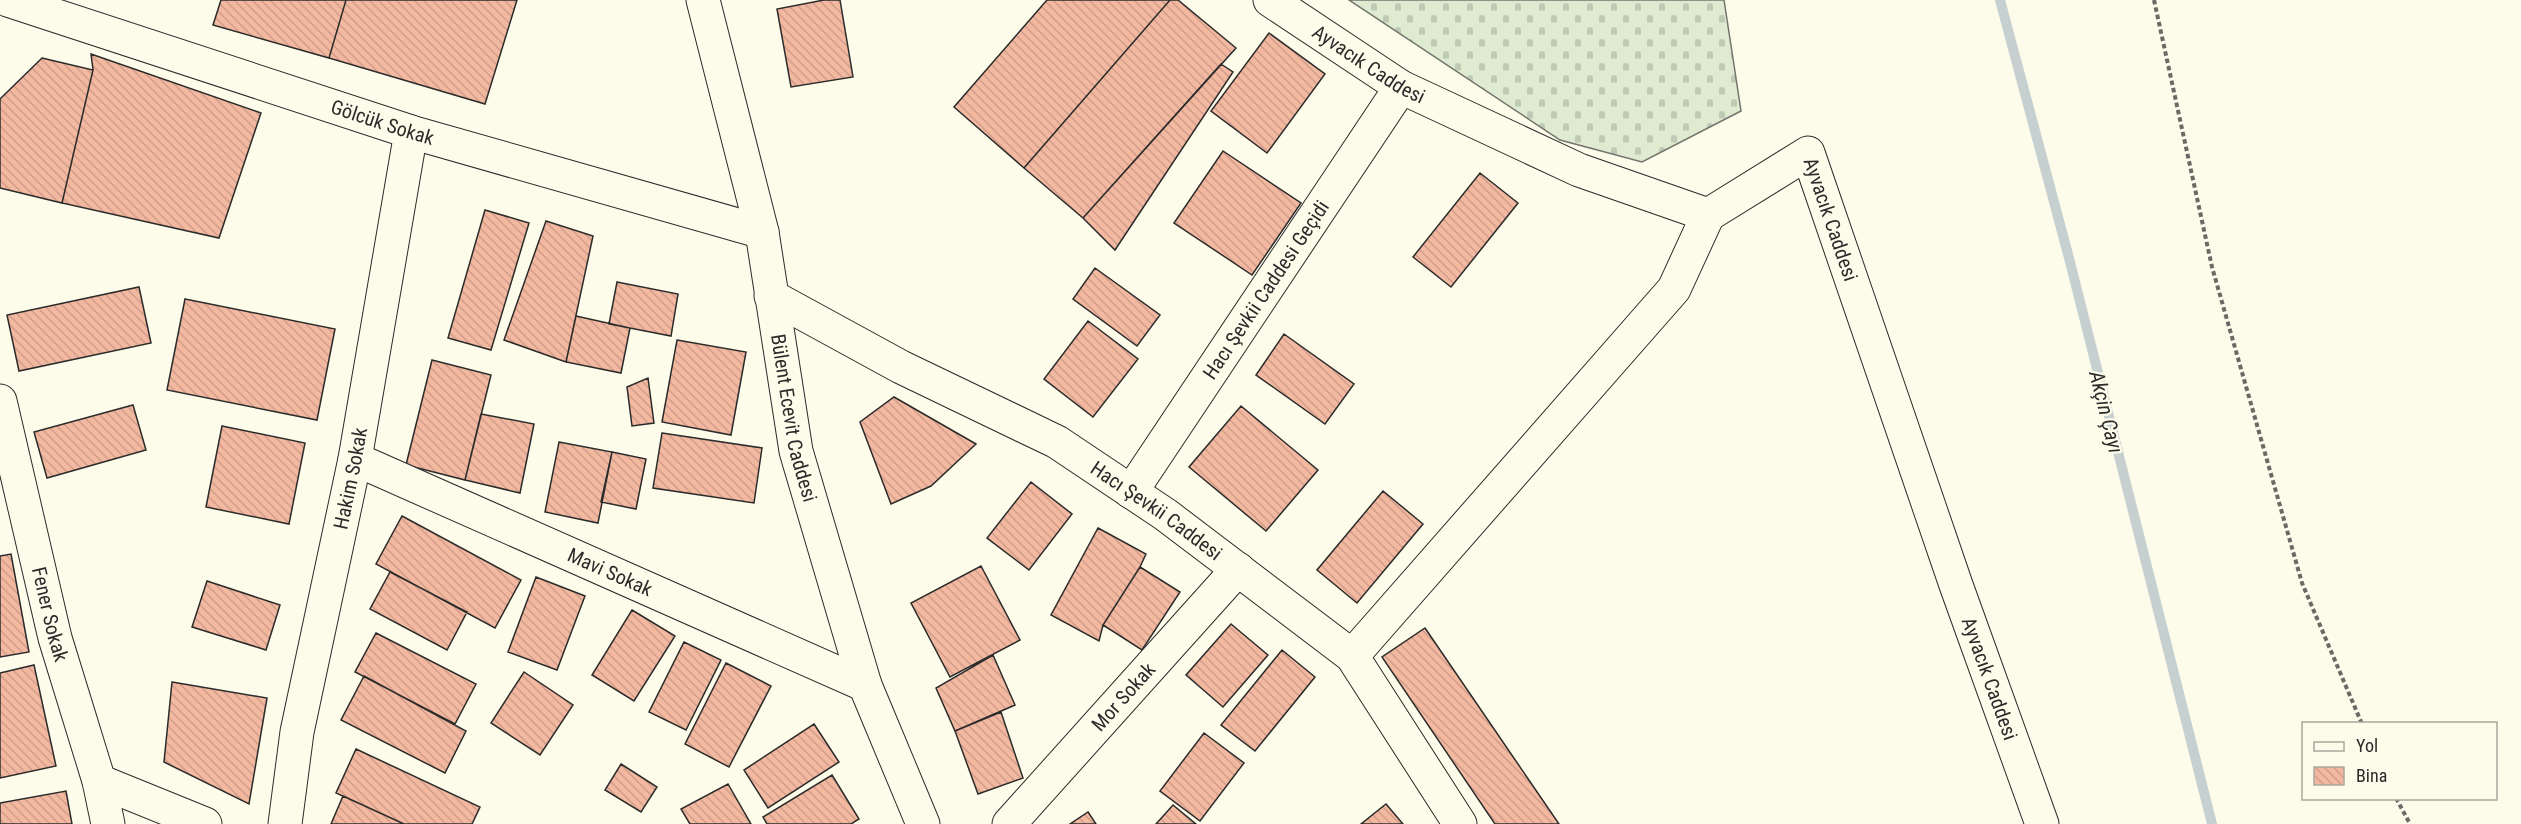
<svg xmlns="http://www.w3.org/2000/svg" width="2521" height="824" viewBox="0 0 2521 824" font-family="'Roboto Condensed',sans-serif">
<defs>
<pattern id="cemetery-stones" width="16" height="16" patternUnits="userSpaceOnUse" patternTransform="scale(1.5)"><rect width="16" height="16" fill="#deebd1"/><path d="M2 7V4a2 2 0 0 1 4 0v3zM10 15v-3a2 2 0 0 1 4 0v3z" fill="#bfcab4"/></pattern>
<pattern id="building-back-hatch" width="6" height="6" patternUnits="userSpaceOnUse" patternTransform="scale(1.5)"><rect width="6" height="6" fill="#f2b8a0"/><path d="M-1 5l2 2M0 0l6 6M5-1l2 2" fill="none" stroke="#d09e8a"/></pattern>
</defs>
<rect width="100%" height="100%" fill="#fdfbea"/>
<path fill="url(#cemetery-stones)" stroke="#74746e" stroke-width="1.5" d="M1349 0H1724L1741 111 1642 162 1560 140Z"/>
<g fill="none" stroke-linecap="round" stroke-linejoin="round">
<path stroke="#c7d0d0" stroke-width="10" d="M2000 0 2069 258 2212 824"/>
</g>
<path fill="url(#building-back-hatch)" stroke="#2b2b2b" stroke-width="1.5" d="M221 0H346L329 58 213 25Z
M346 0H517L485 104 329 58Z
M824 0H840L853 77 791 87 777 9Z
M1047 0H1170L1024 168 954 107Z
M1170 0H1178L1236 48 1083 218 1024 168Z
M1269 33 1325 74 1267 153 1211 111Z
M91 54 261 113 219 238 62 203 93 70Z
M42 58 93 70 62 203 0 188V99Z
M1221 64 1233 72 1115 250 1083 218Z
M1223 151 1301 203 1252 275 1174 223Z
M1480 173 1518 203 1451 287 1413 257Z
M485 210 529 223 491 350 448 338Z
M546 221 593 236 566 362 504 340Z
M1095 268 1160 315 1137 346 1073 299Z
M617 282 678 294 671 336 609 324Z
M139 287 151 343 19 371 7 315Z
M185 299 335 329 317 420 167 390Z
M576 316 630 328 621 373 566 362Z
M1088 321 1138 359 1093 417 1044 379Z
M1284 334 1354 384 1325 424 1256 375Z
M677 340 746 352 731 435 662 422Z
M432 360 491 375 465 480 406 465Z
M648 378 654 423 632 426 627 387Z
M894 397 976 444 931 486 891 504 860 422Z
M133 405 146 450 47 478 34 432Z
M1241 406 1318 470 1266 531 1189 467Z
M481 414 534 424 520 493 465 480Z
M222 426 305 443 289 524 206 507Z
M662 433 762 448 754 503 653 488Z
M559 442 612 452 598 523 545 512Z
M612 452 646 459 636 509 601 502Z
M1031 482 1072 514 1029 570 987 538Z
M1383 491 1423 524 1357 603 1317 570Z
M402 516 521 580 495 628 376 564Z
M1098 528 1146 554 1140 567 1103 625 1099 641 1051 615Z
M11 554 29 652 0 657V556Z
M981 566 1020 640 950 677 911 603Z
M1140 567 1180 592 1142 650 1103 625Z
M390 572 467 612 447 650 370 609Z
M536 577 585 596 557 670 508 652Z
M207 581 280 605 266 650 192 627Z
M632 610 675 636 634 701 592 675Z
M1231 624 1268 655 1223 707 1186 675Z
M1425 628 1559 824H1495L1382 657Z
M376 633 476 684 455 724 355 672Z
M684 642 721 660 686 730 649 712Z
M1282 650 1315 677 1255 751 1221 725Z
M993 655 1015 705 955 731 936 688Z
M726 663 771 686 729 767 685 744Z
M34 665 56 766 0 778V673Z
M524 672 573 705 540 755 491 723Z
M364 676 466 731 445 773 341 720Z
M172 682 267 698 249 804 164 762Z
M1001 712 1023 778 978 794 955 731Z
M814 724 839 762 768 808 744 770Z
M1204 733 1244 763 1200 821 1160 791Z
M356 749 480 807 472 824H404L336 793Z
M621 764 657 787 641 812 605 790Z
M832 775 859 819 851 824H767L763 817Z
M728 784 751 824H690L681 809Z
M66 791 72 824H0V803Z
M343 796 404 824H331Z
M1386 804 1403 824H1361Z
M1173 805 1196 824H1156Z
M1088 812 1096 824H1070Z"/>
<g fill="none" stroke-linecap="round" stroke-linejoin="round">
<defs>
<g id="minor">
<path id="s1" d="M8 0 411 132 762 232"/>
<path id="s2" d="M1270 0 1401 87 1579 170 1708 215 1808 153 1956 585 2042 824"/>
<path id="s3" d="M771 296 901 367 1057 442 1166 515 1352 656 1460 824"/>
<path id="s4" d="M0 401 55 638 99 781 108 824"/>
<path id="s5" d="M355 459 865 685"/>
<path id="s6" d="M1131 492 1401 87"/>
<path d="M1352 656 1674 289 1708 215"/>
<path d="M99 781 205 824"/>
<path id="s7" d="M285 824 297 732 355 459 411 132"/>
<path id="s8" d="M1009 824 1238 569"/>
</g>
<g id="secondary">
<path id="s9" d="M703 0 762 232 796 451 865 685 923 824"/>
</g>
</defs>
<use href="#minor" stroke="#2b2b2b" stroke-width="35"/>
<use href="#secondary" stroke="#2b2b2b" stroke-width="35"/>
<path stroke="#6a6964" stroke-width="4" stroke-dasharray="4.5 3" stroke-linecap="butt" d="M2154 0 2212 267 2302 583 2362 724
M2396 798 2410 824"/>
<use href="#minor" stroke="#fdfbea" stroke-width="33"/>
<use href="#secondary" stroke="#fdfbea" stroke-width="33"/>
</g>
<g text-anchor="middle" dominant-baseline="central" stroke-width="4.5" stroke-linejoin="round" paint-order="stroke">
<g font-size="20" fill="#2b2b2b" stroke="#fdfbea">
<text stroke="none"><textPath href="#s2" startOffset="118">Ayvacık Caddesi</textPath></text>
<text stroke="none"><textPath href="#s1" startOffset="394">Gölcük Sokak</textPath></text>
<text stroke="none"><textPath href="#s2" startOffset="678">Ayvacık Caddesi</textPath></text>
<text stroke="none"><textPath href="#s6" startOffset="243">Hacı Şevkii Caddesi Geçidi</textPath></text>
<text stroke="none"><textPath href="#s9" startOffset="428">Bülent Ecevit Caddesi</textPath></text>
<text stroke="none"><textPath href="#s7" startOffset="352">Hakim Sokak</textPath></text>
<text stroke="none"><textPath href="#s3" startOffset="442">Hacı Şevkii Caddesi</textPath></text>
<text stroke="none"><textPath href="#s5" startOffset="279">Mavi Sokak</textPath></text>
<text stroke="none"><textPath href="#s4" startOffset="219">Fener Sokak</textPath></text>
<text stroke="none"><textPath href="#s2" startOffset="1164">Ayvacık Caddesi</textPath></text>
<text stroke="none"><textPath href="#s8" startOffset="171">Mor Sokak</textPath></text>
</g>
<g font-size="21" font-style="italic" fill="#2b2b2b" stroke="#fdfbea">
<text transform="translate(2106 412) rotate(76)">Akçin Çayı</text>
</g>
</g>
<rect x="2302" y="722" width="195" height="78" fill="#fdfbea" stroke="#a9a89e" stroke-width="1.5"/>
<rect x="2314" y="742" width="30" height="9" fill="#fdfbea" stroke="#a9a89e" stroke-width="1.5"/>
<text x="2356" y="752" font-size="18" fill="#2b2b2b">Yol</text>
<rect x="2314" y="767" width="30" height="18" fill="url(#building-back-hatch)" stroke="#a9a89e" stroke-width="1.5"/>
<text x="2356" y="782" font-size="18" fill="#2b2b2b">Bina</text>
</svg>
